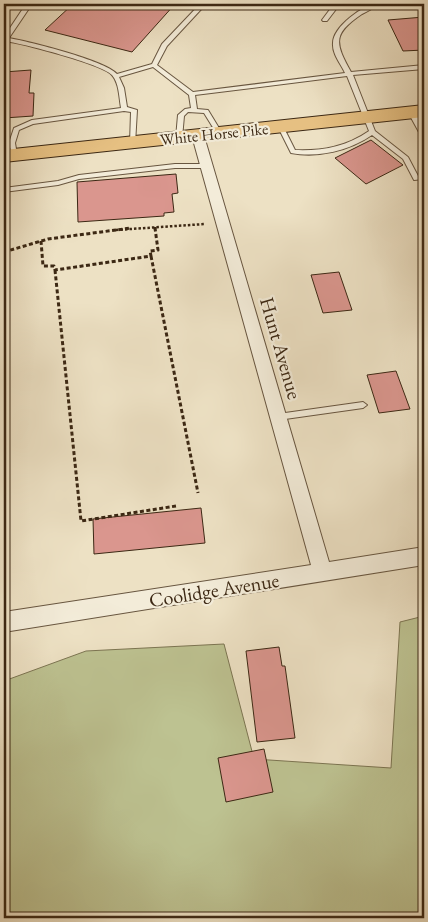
<svg xmlns="http://www.w3.org/2000/svg" width="428" height="922" viewBox="0 0 428 922" font-family="'EB Garamond',serif">
<rect width="100%" height="100%" fill="#ede1c4"/>
<filter id="stains"><feTurbulence type="fractalNoise" baseFrequency=".004" numOctaves="4"/><feColorMatrix values="0 0 0 0 .2 0 0 0 0 .09 0 0 0 0 .02 0 0 0 .5 -.17"/></filter>
<radialGradient id="worn" r=".72"><stop offset=".6" stop-color="#630" stop-opacity="0"/><stop offset="1" stop-color="#630" stop-opacity=".3"/></radialGradient>
<path fill="#bdc291" stroke="#7c7552" d="M424 616V918H4V681L86 651 224 644 254 759 391 768 400 622Z"/>
<path fill="#da968e" stroke="#3c2814" d="M73 4H175L132 52 45 30Z
M424 17V50L403 51 388 20Z
M31 70 29 93H34L33 116 4 118V72Z
M371 140 403 165 366 184 335 158Z
M176 174 178 193 172 194 174 212 164 213V216L78 222 77 182Z
M339 272 352 310 323 313 311 275Z
M396 371 410 409 379 413 367 375Z
M201 508 205 543 94 554 93 519Z
M279 647 282 666H285L295 738 257 742 246 651Z
M264 749 273 792 226 802 218 758Z"/>
<g fill="none" stroke-linecap="round" stroke-linejoin="round">
<defs>
<path id="lane" d="M26 4H32L9 38C30 42 104 60 117 74L152 64 162 44 200 4H206L167 46 157 65 193 92 345 73C341 64 332 54 333 43 333 27 363 4 379 4 374 8 368 11 362 14 332 34 335 43 351 72L424 65V69L353 75 375 131 408 157 418 176 424 175V179L414 180 403 159 372 135C349 151 318 158 291 153L278 127 279 126H283L295 150C322 151 346 147 369 131L347 76 195 95 197 109 208 110 222 133 221 134H217L204 113 188 112 184 116 182 138 179 140 176 138 178 115 185 109 191 108 189 95 153 67 119 77 124 88 127 107 137 110 135 144H131L130 143 131 112 124 111 33 124 19 130 15 143 17 155 16 156H12L9 143 14 128 32 120 121 108C119 96 119 83 112 75 102 64 21 43 4 41V37Z
M334 4H340L327 21H323L322 20Z
M175 164H207L210 166 207 168H175L79 179 58 185 4 192V188L58 181 79 175Z
M363 402 367 405 363 408 278 420 275 419 274 417 275 415 278 414Z"/>
<path id="street" d="M414 108 418 109 424 120V135L420 134 408 112Z
M198 132 204 136 329 562 424 547V565L4 632V612L311 565 192 136Z"/>
<path id="highway" d="M424 105V117L4 162V150Z"/>
</defs>
<use href="#lane" stroke="#685640" stroke-width="2"/>
<use href="#street" stroke="#685640" stroke-width="2"/>
<use href="#highway" stroke="#3c2814" stroke-width="2"/>
<path stroke="#3c2814" stroke-width="2.5" stroke-dasharray="2.5 2" stroke-linecap="butt" d="M155 227V230
M116 230 205 224"/>
<path stroke="#3c2814" stroke-width="3" stroke-dasharray="4 2.5" stroke-linecap="butt" d="M41 241 43 266H54L55 270 151 256 150 251 158 250 155 228
M4 252 48 239 131 228
M151 256 198 493
M55 270 81 521 176 506"/>
<use href="#lane" fill="#f3ecd9" fill-rule="evenodd"/>
<use href="#street" fill="#f3ecd9" fill-rule="evenodd"/>
<use href="#highway" fill="#e6c082" fill-rule="evenodd"/>
</g>
<g text-anchor="middle" dominant-baseline="central" stroke-width="4.5" stroke-linejoin="round" paint-order="stroke">
<g font-size="16" fill="#3c2814" stroke="#f3ecd9">
<text transform="translate(214 134) rotate(-6)">White Horse Pike</text>
</g>
<g font-size="20" fill="#3c2814" stroke="#f3ecd9">
<text transform="translate(281 348) rotate(74)">Hunt Avenue</text>
<text transform="translate(214 590) rotate(-9)">Coolidge Avenue</text>
</g>
</g>
<rect width="428" height="922" fill="none" stroke="#ede1c4" stroke-width="20"/>
<rect x="5" y="5" width="418" height="912" fill="none" stroke="#3c2814" stroke-width="2.5"/>
<rect x="10" y="10" width="408" height="902" fill="none" stroke="#3c2814"/>
<rect width="100%" height="100%" filter="url(#stains)"/>
<rect width="100%" height="100%" fill="url(#worn)"/>
</svg>
